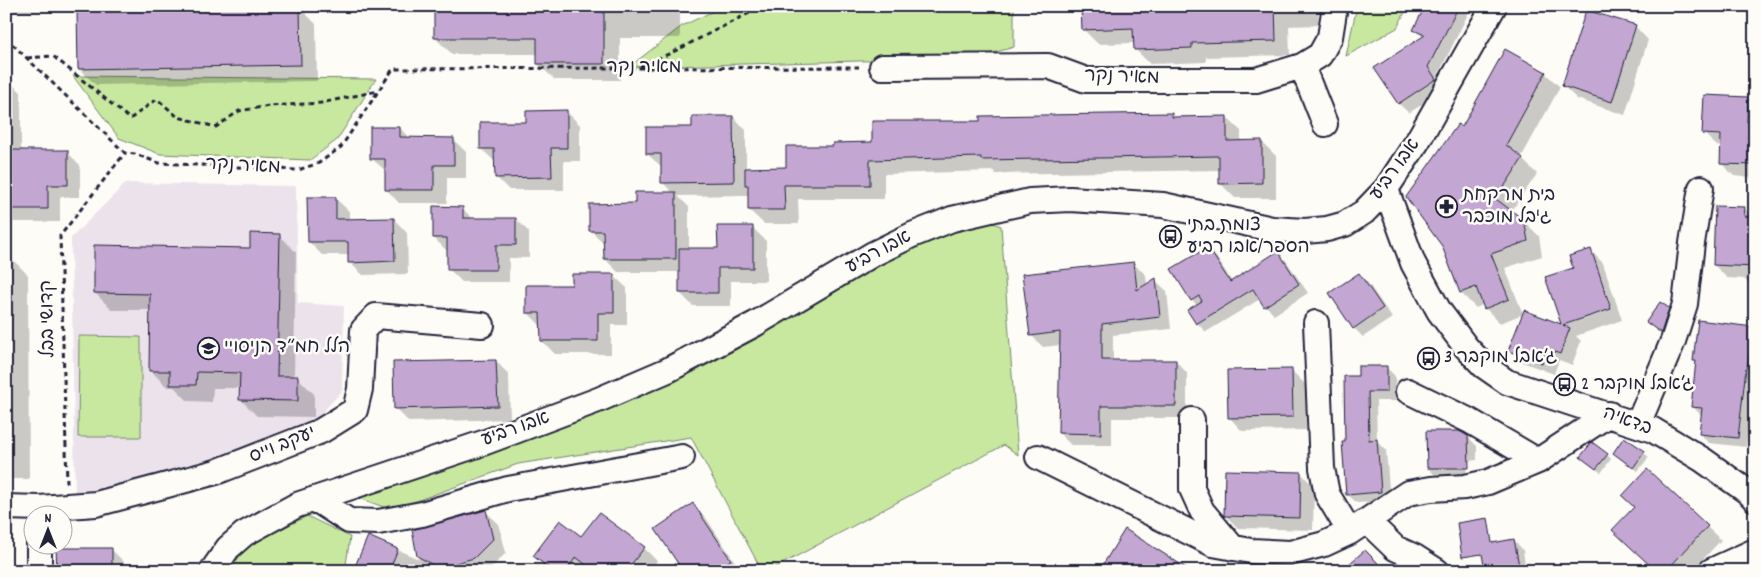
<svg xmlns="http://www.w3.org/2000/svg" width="1761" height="577" viewBox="0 0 1761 577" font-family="Dekko,'Playpen Sans Hebrew',sans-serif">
<rect width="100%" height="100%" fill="#fdfcf7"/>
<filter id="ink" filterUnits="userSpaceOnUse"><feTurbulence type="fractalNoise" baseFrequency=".02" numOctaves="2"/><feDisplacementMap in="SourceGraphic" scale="10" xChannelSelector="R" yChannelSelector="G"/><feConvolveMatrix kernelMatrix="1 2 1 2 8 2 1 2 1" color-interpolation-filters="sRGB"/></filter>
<g filter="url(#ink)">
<path fill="#ece2ec" d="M126 183 296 186 298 303 344 306 342 391 316 419 208 469 75 499 71 238Z"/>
<path fill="#c8e8a0" stroke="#75856e" d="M724 6H1014V47L975 58 629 67 682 26Z
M1357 6H1408L1397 28 1346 56Z
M73 76 376 79 337 140 310 160 160 154 119 138Z
M988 221 1001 226 1018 455 1004 445 769 571H762L691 437 518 464 419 500 389 509 359 498 555 430 682 373 909 247 947 233Z
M79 336 141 337V437H78Z
M307 516 350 537 345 571H231L244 548Z"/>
<path fill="#0003" d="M7 6H65V11L12 12Z
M381 6H680V38H620V80H555L538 64V54H452L435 38V8L384 9Z
M1083 6H1177V10L1210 9V6H1318L1319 25 1289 26 1290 55 1206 57V62L1150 64 1135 49V43L1098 44 1083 29Z
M1426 6H1469L1471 8 1437 77 1445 89 1409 113 1399 104 1376 69 1424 38 1415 29Z
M299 7 316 24 317 81 96 85 79 69Z
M1635 26 1648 40 1625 115 1577 99 1563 86Z
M1545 73 1560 87 1521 158 1537 174 1511 212 1524 221 1539 236 1542 256 1505 268 1523 314 1500 323 1485 308 1484 304 1476 308 1461 293 1443 245 1463 128Z
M6 79 21 92V148L24 151 67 152 80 165V197H60V222H6Z
M1748 98 1755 105V178L1734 176 1721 163 1722 147 1717 146 1703 133Z
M566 111 580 125V161H564V190H509L496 177 495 162 481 148 527 123Z
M1171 115 1175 118 1226 117 1241 131V141H1261L1276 156V198H1235L1220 183V170L996 174 994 171 884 174V199H798L799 224H764L749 210V195L678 196 689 207V250L719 249 753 228 766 241V281H731V306H693L680 293V272H618L605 259 604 243 590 230 636 205 673 193 662 182V167L647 154 693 128 733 117 746 130V169L788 168 834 147 874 143 981 122Z
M400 128 410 139H453L466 152V178H447V203H399L386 189V171L371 158Z
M335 198 349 211V220L394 219 407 233 408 274 363 275 349 262V255H322L309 242Z
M462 208 473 219H516L529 232V258H509V282H462L449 269 447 251 434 238Z
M1744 208 1755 218V287H1752L1744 279 1727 278 1714 265Z
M279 235 296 252 294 378H298L314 394V417L257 416 241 400V388H213L212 402 188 401 174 387H167L150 370 151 310H112L95 293 251 249Z
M1208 249 1217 258 1232 282 1278 253 1287 262 1308 293 1274 315 1260 299 1206 332 1197 323V305L1192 300Z
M1591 251 1603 263 1622 320 1576 336 1581 341 1572 365 1559 360 1554 374 1522 362 1510 350 1563 326 1574 269Z
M6 258H11L28 275 29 479H6Z
M1134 264 1146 275 1147 285 1155 280 1167 291 1171 329 1113 335V361H1176L1187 373V418H1112V445H1071L1059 433 1061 345 1043 347 1031 335Z
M1359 274 1368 283 1392 318 1363 337 1354 328Z
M613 275 627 288V325H611V354H555L542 341 541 326 527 312 574 286Z
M1668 309 1673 314 1666 336 1647 322Z
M1750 328 1755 333V373L1746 447 1709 443 1700 434 1702 416 1692 406 1697 363 1694 360Z
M496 361 509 375 510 419 409 422 395 408Z
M1386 367 1395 376 1396 401H1376L1377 441 1386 450 1390 501 1357 503 1347 494V443L1359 377Z
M1292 371 1305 384 1306 430 1242 431 1229 417Z
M1468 437 1477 446V460L1467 461 1466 477H1437L1428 468Z
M1625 439 1649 457 1638 471 1614 453Z
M1607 455 1611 459 1601 473 1586 461Z
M1647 471 1721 540 1692 571H1656L1635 507Z
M1301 473 1314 487 1313 530 1238 528 1225 515Z
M693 505 706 518 741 571H685Z
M485 511 499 524 506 553 488 571H361L369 538 419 559 414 531Z
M582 538 644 548 657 561 649 571H550L535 556Z
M1514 540 1523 550 1526 571H1486Z
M111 549 124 562 125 571H58Z"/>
<path fill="#c4a6d2" stroke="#22223b" d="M300 6 301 65 78 69 77 10Z
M434 6H604V64H537V38H434Z
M1081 6H1163L1164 9 1220 8V6H1275L1276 41 1192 43V48L1134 50 1133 28 1082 30Z
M1425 6H1459L1428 67 1436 79 1398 104 1374 68 1425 35 1413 30Z
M1586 10 1636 25 1612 102 1562 86Z
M1505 49 1546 72 1506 145 1523 158 1496 199 1524 220 1528 241 1491 254 1509 299 1484 309 1476 287 1460 293 1442 246 1406 197 1458 124 1462 127Z
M1704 95 1748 97 1747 122H1755V165L1720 164 1721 135 1702 134Z
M567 110V148H551L552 177 495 178 494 149H480V122H526V111Z
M1172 113V117L1227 116V141L1262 140V183L1219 184V156L981 160V157L870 160V185H784L785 210H748V185H745V168L786 167V146H833V143L872 142V121H980V116Z
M692 116H733L734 182 661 183V154H646V127H692Z
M370 127H400V137L454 138V165H434V190H385V159H370Z
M6 150H68V185H48V209H6Z
M635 192H676V259H604L603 231H589V204L635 203Z
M307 197H336V219L394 218 395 261 348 263V242H308Z
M433 206 463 207V218H516V245H496V270H447V238H433Z
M1715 206 1745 207 1744 216 1755 217V267L1713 265Z
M717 226H753V268H718V293H679V248H718Z
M250 233 280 234 277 376H298V401L239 400 240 373 197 372 196 385H170V371H149L150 294 94 293V245L250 248Z
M1208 247 1230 282 1278 251 1299 284 1264 307 1253 289 1196 324 1187 310 1202 301 1199 296 1191 301 1171 269Z
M1591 249 1611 309 1563 325 1570 328 1560 354 1547 349 1542 363 1508 351 1524 310 1561 324 1545 277 1573 268 1569 256Z
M1134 262 1137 290 1156 278 1160 317 1102 324V360H1176V406H1101V434L1058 433 1060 332 1030 336 1022 274Z
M1359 273 1383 308 1353 329 1329 293Z
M572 274H614V313H598V341H541L540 313H526V285H572Z
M1660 302 1669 308 1661 333 1646 322Z
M1698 320 1753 327 1747 368H1746L1738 438 1699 434 1702 408 1691 407 1696 361H1693Z
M496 360 498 406 394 409 393 362Z
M1358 366H1387V392H1368L1369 440 1377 439 1381 492 1346 495 1342 442H1345L1344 376H1358Z
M1292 369 1293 417 1228 418 1227 370Z
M1426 431H1459L1468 436 1469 468H1427Z
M1624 437 1645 451 1633 468 1613 453Z
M1592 442 1608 454 1596 469 1580 457Z
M1647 469 1708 526 1666 571H1656L1612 530 1634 507 1622 496Z
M1225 470 1301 472 1300 518 1224 516Z
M693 503 731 560 715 571H683L655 529Z
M486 510 493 539 474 558 438 568 417 556 412 530Z
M599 513 645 547 626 571H594L576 557 566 571H553L533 556 560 520 581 536Z
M1488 518 1492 543 1514 539 1520 571H1485L1482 554 1462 557 1457 523Z
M1125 529 1191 571H1099Z
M368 536 398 549 389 571H353Z
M56 548H112V571H57Z
M1365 550 1386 571H1341Z"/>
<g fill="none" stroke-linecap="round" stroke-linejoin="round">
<defs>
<path id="minor" d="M1302 66 1325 124
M882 67 1048 66 1086 80H1256L1302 66 1320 55 1330 37 1335 6
M1386 189 1413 263 1439 311 1466 347 1484 366 1507 382 1653 430 1703 460 1748 492 1755 499
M1316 323 1322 468 1327 494 1350 532
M1408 391 1470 421 1538 461
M1192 420V489L1202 511 1233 548
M1638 424 1673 341 1685 304 1692 243 1701 188
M1038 457 1213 544 1251 551 1290 553 1324 544 1350 532 1408 493 1431 489 1465 487 1488 482 1538 461 1609 414
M315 499 349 521 378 522 422 514 508 489 682 457
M6 507 39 508 96 504 216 472 321 431 355 410 360 389 363 330 376 316 482 325
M1367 521 1395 548 1415 557 1437 571
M39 544V571
M212 571 228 548 244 534 297 505 483 443 598 400 668 370 755 324 873 254 912 235 952 219 1030 201 1070 199 1163 205 1272 229 1305 231 1327 229 1345 224 1364 212 1386 189 1417 142 1494 6
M1711 571 1755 551"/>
</defs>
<use href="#minor" stroke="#22223b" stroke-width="28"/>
<path stroke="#22223b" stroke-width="3" stroke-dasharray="5 4" stroke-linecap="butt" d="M6 38 125 153 135 154 159 163 298 170 319 163 341 147 393 69 859 67
M27 58 53 56 130 119 157 99 178 117 216 127 239 111 269 106 321 103 378 91
M640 66 671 53 763 6
M67 483 60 236 125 153"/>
<use href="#minor" stroke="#fdfcf7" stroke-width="24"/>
</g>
</g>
<defs>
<symbol id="pharmacy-ring" viewBox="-11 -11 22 22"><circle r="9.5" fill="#fdfcf7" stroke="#22223b" stroke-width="1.5"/><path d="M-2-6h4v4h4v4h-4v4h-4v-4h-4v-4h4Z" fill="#22223b"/></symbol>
<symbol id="bus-ring" viewBox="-11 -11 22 22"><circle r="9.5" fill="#fdfcf7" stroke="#22223b" stroke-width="1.5"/><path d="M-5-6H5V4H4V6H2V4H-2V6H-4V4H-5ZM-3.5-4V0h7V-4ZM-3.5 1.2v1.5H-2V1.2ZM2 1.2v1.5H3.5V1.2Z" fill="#22223b"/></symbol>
<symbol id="school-ring" viewBox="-11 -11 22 22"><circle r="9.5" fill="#fdfcf7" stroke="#22223b" stroke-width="1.5"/><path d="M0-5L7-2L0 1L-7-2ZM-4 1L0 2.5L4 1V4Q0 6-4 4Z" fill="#22223b"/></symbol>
</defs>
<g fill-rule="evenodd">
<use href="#pharmacy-ring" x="1434" y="194" width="25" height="25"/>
<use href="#bus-ring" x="1158" y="224" width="25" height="25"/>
<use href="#school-ring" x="196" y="336" width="25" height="25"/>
<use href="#bus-ring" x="1416" y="346" width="25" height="25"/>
<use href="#bus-ring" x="1552" y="372" width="25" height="25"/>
</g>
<g text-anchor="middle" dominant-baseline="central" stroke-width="5" stroke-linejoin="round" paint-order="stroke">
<g font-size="19" fill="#22223b" stroke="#fdfcf7">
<text x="644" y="68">מאיר נקר</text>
<text transform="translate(1122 78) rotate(2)">מאיר נקר</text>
<text transform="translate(243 167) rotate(3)">מאיר נקר</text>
<text transform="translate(1396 170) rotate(-54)">אבו רביע</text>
<text transform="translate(879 253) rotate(-28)">אבו רביע</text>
<text transform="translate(49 319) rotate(-91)">קדושי בבל</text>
<text transform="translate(1627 422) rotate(20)">בדאיה</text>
<text transform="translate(516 430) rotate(-20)">אבו רביע</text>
<text transform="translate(283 446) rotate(-22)">יעקב וייס</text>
</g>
<g font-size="19" fill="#22223b" stroke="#fdfcf7" text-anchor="start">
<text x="1462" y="196">בית מרקחת<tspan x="1462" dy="22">ג'בל מוכבר</tspan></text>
<text x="1187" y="226">צומת בתי<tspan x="1187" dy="22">הספר/אבו רביע</tspan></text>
<text x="224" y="348">הלל חמ״ד הניסויי</text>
<text x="1444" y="358">ג׳אבל מוקבר 3</text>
<text x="1581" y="385">ג׳אבל מוקבר 2</text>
</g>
</g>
<rect width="1761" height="577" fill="none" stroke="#fdfcf7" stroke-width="25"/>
<rect x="12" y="12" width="1736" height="552" fill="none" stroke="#22223b" stroke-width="2" filter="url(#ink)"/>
<g transform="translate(48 530)"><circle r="24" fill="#fdfcf7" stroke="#a5a5ac"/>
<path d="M0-4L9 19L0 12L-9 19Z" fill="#22223b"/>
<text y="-8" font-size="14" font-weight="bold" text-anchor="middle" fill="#22223b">N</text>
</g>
</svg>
